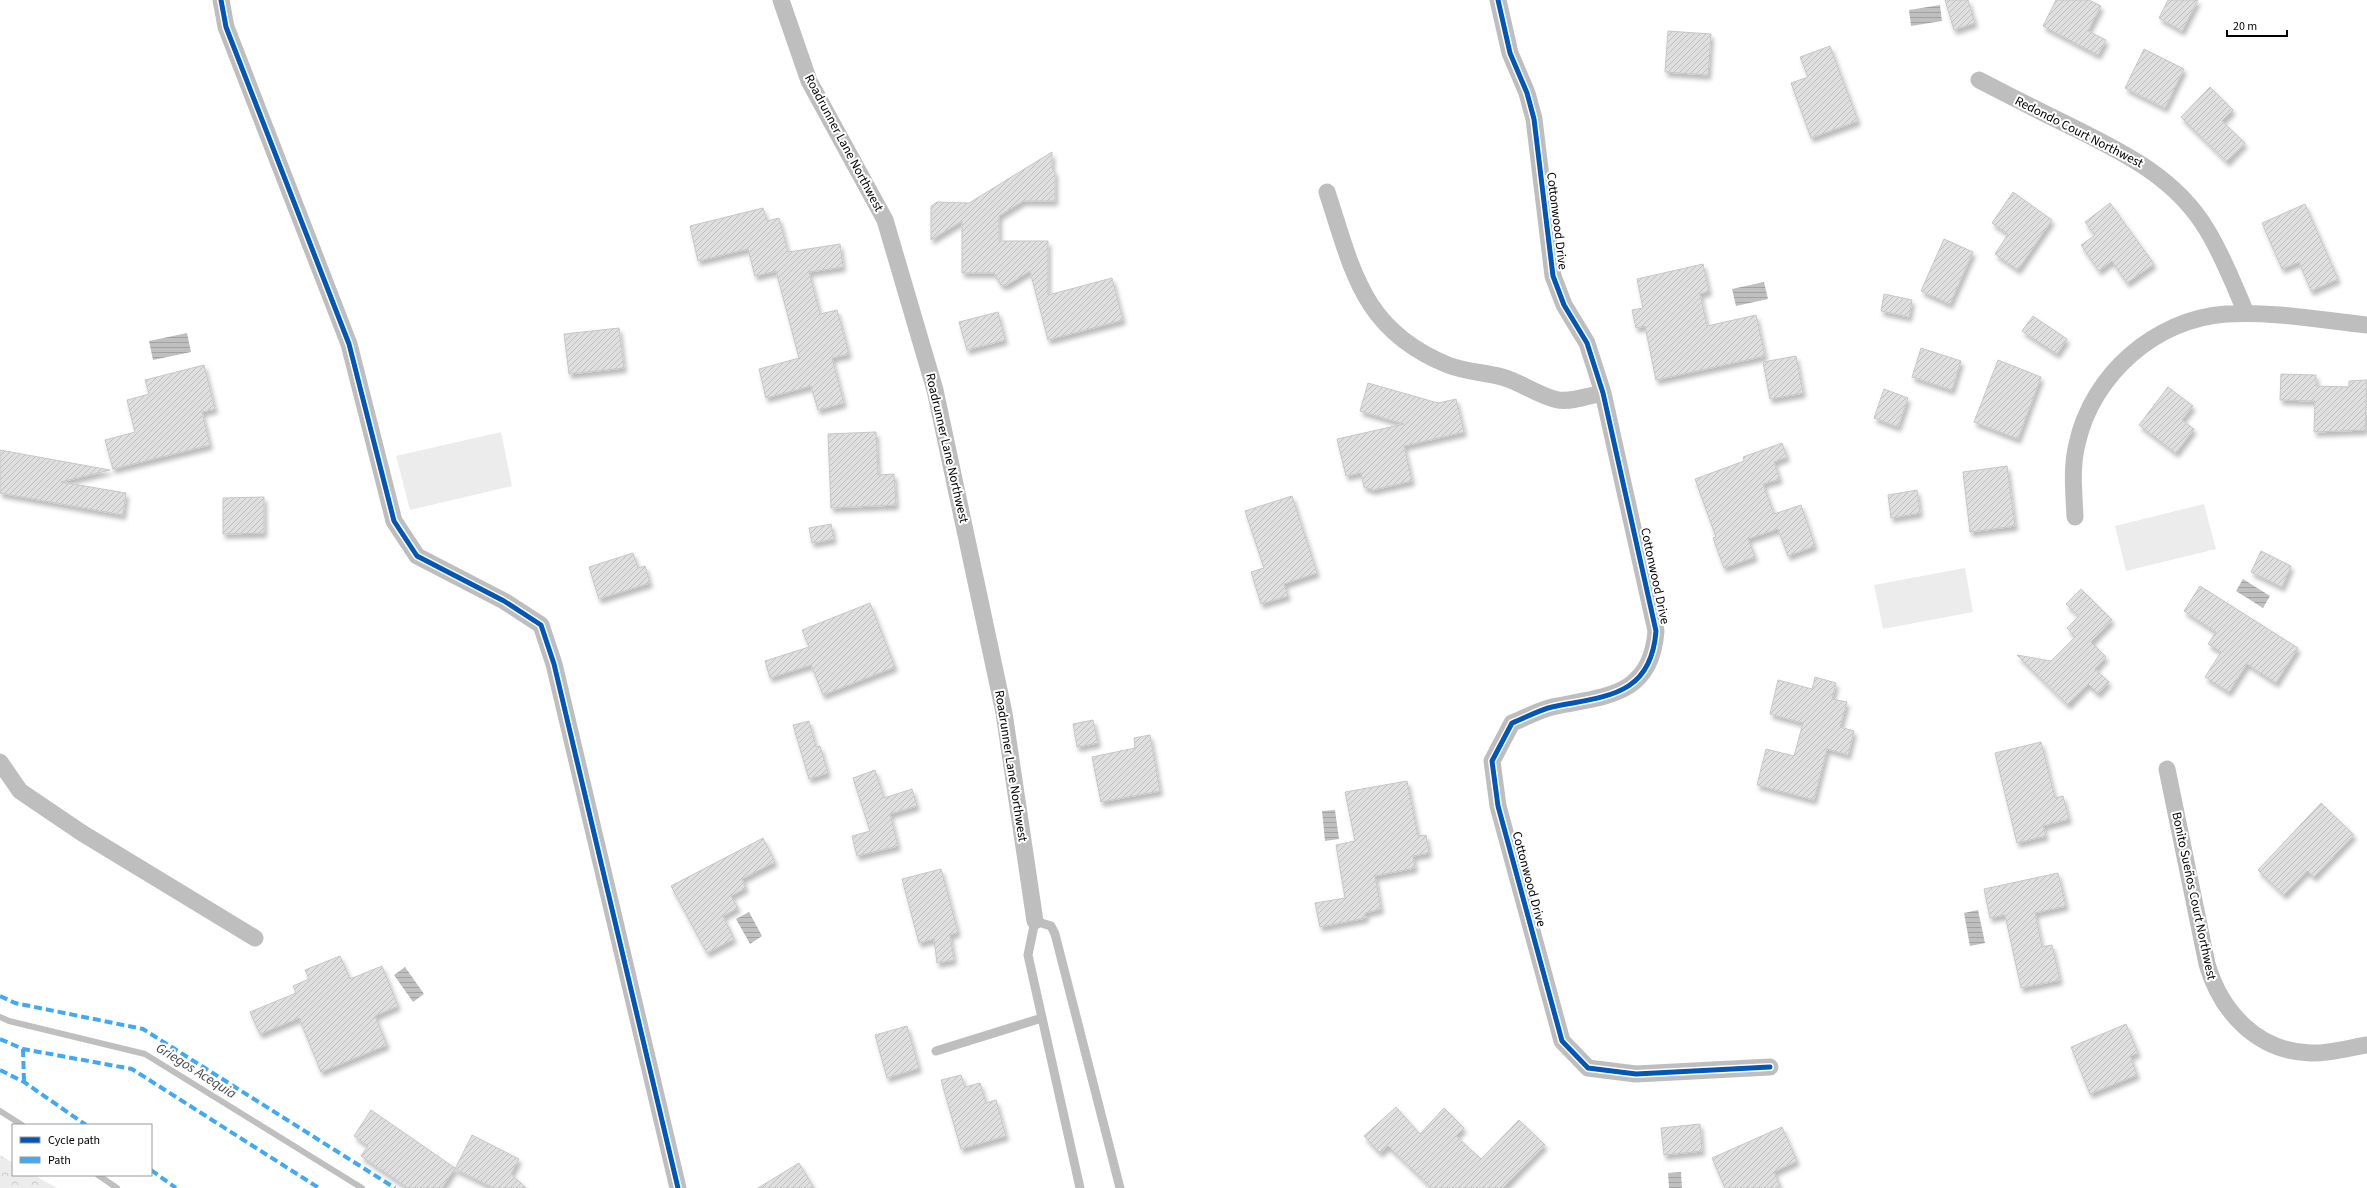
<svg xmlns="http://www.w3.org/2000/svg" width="2367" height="1188" viewBox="0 0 2367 1188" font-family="'Source Sans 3',sans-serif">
<defs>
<pattern id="forest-crowns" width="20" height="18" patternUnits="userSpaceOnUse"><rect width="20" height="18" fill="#ececec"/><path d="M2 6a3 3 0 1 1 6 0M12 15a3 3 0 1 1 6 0" fill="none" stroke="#c9c9c9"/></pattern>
<pattern id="water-rules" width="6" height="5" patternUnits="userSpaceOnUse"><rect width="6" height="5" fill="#bfbfbf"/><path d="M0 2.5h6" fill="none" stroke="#a2a2a2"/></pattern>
<pattern id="building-hatch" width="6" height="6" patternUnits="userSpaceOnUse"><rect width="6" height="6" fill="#dfdfdf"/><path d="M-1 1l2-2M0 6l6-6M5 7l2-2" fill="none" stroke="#bebebe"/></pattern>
<filter id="shadow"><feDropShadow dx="2.5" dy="4.5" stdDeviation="2" flood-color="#0004"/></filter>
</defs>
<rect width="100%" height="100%" fill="#fff"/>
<path fill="#ececec" d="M501 432 512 486 410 510 396 456Z
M2204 504 2216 549 2126 571 2115 526Z
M1965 568 1973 612 1883 629 1874 585Z"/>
<path fill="url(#forest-crowns)" d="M0 1155 13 1163V1175H34L57 1188H0Z"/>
<path fill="url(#water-rules)" d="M1940 5 1942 21 1911 26 1909 10Z
M1764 282 1768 299 1736 306 1732 289Z
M187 333 191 352 153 360 149 341Z
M2243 579 2270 596 2263 608 2236 591Z
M1335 810 1339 839 1325 841 1322 811Z
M1978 910 1985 943 1970 946 1964 913Z
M749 912 762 936 750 944 736 919Z
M405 967 424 994 413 1002 394 975Z
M1681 1172 1682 1188H1669L1668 1173Z"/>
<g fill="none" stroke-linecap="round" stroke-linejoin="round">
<path stroke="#bfbfbf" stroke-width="6" d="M0 1017 9 1021 145 1054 362 1188
M0 1111 22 1125
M98 1175 117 1188"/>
</g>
<path fill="url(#building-hatch)" stroke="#c7c7c7" filter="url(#shadow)" d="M1945 0H1968L1975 23 1954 30Z
M2056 0H2089L2101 6 2088 31 2106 40 2098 55 2043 26Z
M2168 0H2198L2182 31 2159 18Z
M1668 31 1711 34 1708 75 1665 72Z
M1830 46 1858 121 1811 138 1791 83 1808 77 1800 57Z
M2144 49 2184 69 2165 108 2125 88Z
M2210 87 2233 110 2222 121 2245 143 2227 162 2181 117Z
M1052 152V168L1055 172V201H1023L999 216V241H1048V295L1112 278 1123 320 1048 340 1030 271 1007 285H1001L994 273H962V221L931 240V206L937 202 969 203Z
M2013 192 2052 220 2018 270 1995 254 2008 234 1992 223Z
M2110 203 2154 264 2127 283 2112 261 2099 271 2081 245 2095 235 2085 222Z
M2305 204 2338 279 2311 291 2299 262 2282 269 2262 223Z
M763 208 767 221 779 218 788 252 840 244 843 267 809 272 820 314 837 310 849 354 832 358 844 403 818 410 811 386 766 398 759 369 799 358 776 271 755 276 748 249 698 261 690 226Z
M1944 239 1973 252 1950 304 1921 291Z
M1703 264 1709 291 1700 294 1707 326 1756 315 1765 356 1656 380 1645 326 1636 328 1632 310 1643 308 1637 279Z
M1884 294 1912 300 1909 317 1881 311Z
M998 312 1005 340 967 350 959 322Z
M2033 316 2067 339 2057 354 2022 331Z
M619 328 624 368 569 374 564 334Z
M1921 348 1961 361 1952 390 1912 377Z
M1796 356 1803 393 1770 399 1763 362Z
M1998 360 2041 377 2018 439 1974 422Z
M204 365 215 409 202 412 210 445 113 469 105 440 135 432 127 400 149 394 145 380Z
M2281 374 2316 375V386L2349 387V381L2367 380 2365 430 2314 432 2315 401 2280 400Z
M1368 383 1438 403 1456 399 1464 432 1404 446 1412 481 1373 490 1364 487 1361 473 1346 476 1337 439 1404 424 1360 411Z
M2168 387 2193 406 2182 420 2194 429 2176 453 2139 425Z
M1884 389 1908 398 1898 427 1874 418Z
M876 432 878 475 894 474 896 505 831 508 828 434Z
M1782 443 1787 457 1774 462 1780 479 1763 484 1774 514 1801 505 1815 546 1788 556 1778 529 1748 539 1755 557 1724 568 1713 538 1716 537 1695 479 1744 461 1743 457Z
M0 450 110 470 61 482 126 493 123 515 0 493Z
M2007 466 2015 526 1970 532 1963 472Z
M1917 490 1920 513 1891 518 1888 495Z
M1292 496 1317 573 1284 584 1288 596 1261 604 1251 572 1264 568 1245 511Z
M264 497V533L223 534V498Z
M831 524 834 539 812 543 809 528Z
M2261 551 2291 566 2282 587 2251 572Z
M633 553 638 568 645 566 650 583 599 599 589 567Z
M2200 586 2298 648 2276 683 2247 664 2229 692 2205 677 2221 652 2208 644 2216 632 2184 611Z
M2081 589 2112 620 2091 642 2106 657 2095 669 2109 682 2098 694 2088 684 2068 705 2017 655 2051 661 2075 637 2067 628 2079 616 2066 604Z
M870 603 895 667 823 695 811 665 770 678 765 661 809 647 802 630Z
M1815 677 1836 683 1832 699 1847 702 1840 727 1854 731 1848 755 1827 749 1814 800 1757 785 1766 749 1794 756 1803 723 1770 714 1778 680 1812 689Z
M1093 720 1098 743 1077 747 1073 724Z
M809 721 816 747 820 746 828 773 809 779 793 725Z
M1150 735 1160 791 1101 802 1092 757 1135 748 1134 738Z
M2041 742 2055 798 2063 796 2069 819 2043 826 2046 836 2017 843 1995 753Z
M875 770 884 798 912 789 917 806 890 814 898 846 857 856 852 836 870 831 853 778Z
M1407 781 1418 836 1426 835 1429 853 1413 856 1415 868 1375 876 1381 909 1365 913 1366 918 1320 927 1315 903 1345 898 1336 845 1355 841 1345 792Z
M2321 803 2354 835 2314 877 2307 871 2284 895 2258 870Z
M763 838 775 862 742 879 746 888 731 896 738 908 723 916 734 939 707 953 671 886Z
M941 869 958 932 950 935 954 960 937 963 934 939 919 943 902 879Z
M2058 873 2066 906 2035 913 2042 947 2052 945 2060 980 2021 988 2005 915 1990 918 1984 889Z
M340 956 350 979 382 966 398 1006 375 1016 387 1045 321 1072 299 1018 260 1034 250 1012 296 993 293 986 309 979 305 970Z
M2126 1024 2138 1053 2130 1056 2137 1075 2090 1094 2071 1047Z
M907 1026 919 1068 887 1078 875 1035Z
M961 1075 965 1087 980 1083 986 1103 996 1100 1006 1136 961 1149 941 1080Z
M1396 1107 1420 1134 1444 1108 1464 1128 1456 1136 1481 1159 1519 1120 1545 1145 1503 1188H1432L1388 1146 1380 1153 1364 1136Z
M371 1110 455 1168 442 1188H408L361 1156 368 1146 354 1136Z
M1700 1124 1702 1151 1664 1155 1661 1128Z
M1782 1127 1797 1161 1774 1172 1781 1188H1725L1712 1158Z
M472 1135 519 1159 511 1174 526 1188H494L455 1169Z
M799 1163 814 1188H758Z"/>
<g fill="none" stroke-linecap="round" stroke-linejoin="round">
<path stroke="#bebebe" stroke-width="9" d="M936 1051 1042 1018
M1080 1188 1028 955 1035 921 1051 926 1055 934 1120 1188"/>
<path stroke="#bebebe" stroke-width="17" d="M221 0 226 27 349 344 394 521 417 556 504 601 541 625 554 664 678 1188
M781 0 809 81 885 220 935 390 1004 713 1035 921
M1498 0 1510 53 1527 93 1534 119 1553 276 1564 305 1587 343 1603 393 1656 631C1651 697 1605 696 1552 707 1539 710 1525 718 1512 723L1492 761 1498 806 1562 1041 1588 1068 1636 1074 1770 1067
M1979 80C2008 95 2037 110 2066 124 2120 151 2175 176 2207 230 2223 256 2234 285 2246 313
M1327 192C1353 271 1362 330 1448 365 1465 372 1484 372 1502 377 1521 382 1538 396 1558 400 1572 402 1588 396 1603 393
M2075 517C2074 493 2071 468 2077 444 2092 375 2155 319 2226 314 2272 311 2321 320 2367 325
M0 762 20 791 82 833 255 938
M2167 769 2207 964C2221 1012 2257 1051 2310 1053 2328 1054 2348 1048 2367 1045"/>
<path stroke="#3fa9f5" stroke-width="4" stroke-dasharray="8 4" stroke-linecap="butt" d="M0 996 15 1003 143 1029 395 1188
M0 1039 23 1049 132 1069 319 1188
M23 1049 24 1082
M0 1070 24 1082 86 1125
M151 1170 176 1188"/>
<defs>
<path id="cycleway" d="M221 0 226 27 349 344 394 521 417 556 504 601 541 625 554 664 678 1188
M1498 0 1510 53 1527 93 1534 119 1553 276 1564 305 1587 343 1603 393 1656 631C1651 697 1605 696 1552 707 1539 710 1525 718 1512 723L1492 761 1498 806 1562 1041 1588 1068 1636 1074 1770 1067"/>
</defs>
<use href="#cycleway" stroke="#fff" stroke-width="8"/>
<use href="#cycleway" stroke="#0057b8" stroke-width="5"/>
</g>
<g text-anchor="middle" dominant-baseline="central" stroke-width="4" stroke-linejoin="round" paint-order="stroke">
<g font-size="13" fill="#000" stroke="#fff">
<text transform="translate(2079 132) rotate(27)">Redondo Court Northwest</text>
<text transform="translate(844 143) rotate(62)">Roadrunner Lane Northwest</text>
<text transform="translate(1557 221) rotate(83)">Cottonwood Drive</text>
<text transform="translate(947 448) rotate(77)">Roadrunner Lane Northwest</text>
<text transform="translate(1655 576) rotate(78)">Cottonwood Drive</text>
<text transform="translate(1011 766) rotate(81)">Roadrunner Lane Northwest</text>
<text transform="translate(1529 879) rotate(75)">Cottonwood Drive</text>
<text transform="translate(2194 896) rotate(78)">Bonito Sueños Court Northwest</text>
</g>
<g font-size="14" font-style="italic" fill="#444" stroke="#fff">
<text transform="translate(196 1071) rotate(32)">Griegos Acequia</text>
</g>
</g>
<rect x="12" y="1124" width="140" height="52" fill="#ffffff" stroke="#999999"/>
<rect x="20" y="1137" width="20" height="6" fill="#0057b8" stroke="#999999"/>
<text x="48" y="1144" font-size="12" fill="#000000">Cycle path</text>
<rect x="20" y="1157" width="20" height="6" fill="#3fa9f5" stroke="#999999"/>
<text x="48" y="1164" font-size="12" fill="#000000">Path</text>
<path d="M2227 30v6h60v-6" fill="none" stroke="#000000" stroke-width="2"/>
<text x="2233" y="30" font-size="12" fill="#000000" stroke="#ffffff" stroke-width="3" paint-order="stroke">20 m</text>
</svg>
